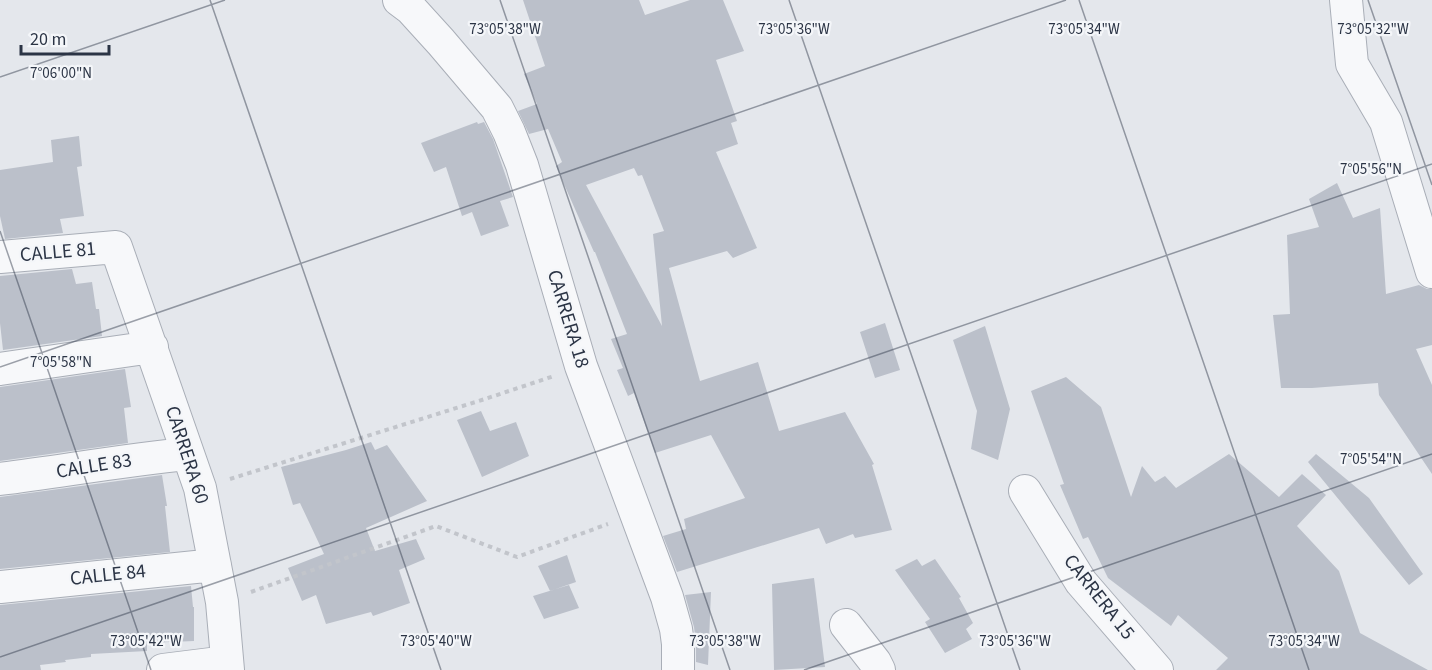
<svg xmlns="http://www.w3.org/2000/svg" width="1432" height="670" viewBox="0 0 1432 670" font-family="'Source Sans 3',sans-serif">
<rect width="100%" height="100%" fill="#e4e7ec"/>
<path fill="#bbc0ca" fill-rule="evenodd" d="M523 0H639L645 15 690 0H723L744 51 716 60 737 121 731 123 738 144 716 152 757 248 733 258 727 251 669 268 700 381 758 362 779 431 845 412 874 464 872 465 892 530 855 538 853 534 826 544 819 528 677 572 663 536 686 529 684 519 745 498 711 435 655 453 634 393 628 396 617 370 623 368 611 339 627 334 595 252H594L556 166 562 162 548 129 529 134 518 111 537 104 524 74 545 66ZM634 168 638 176 642 175 664 231 653 234 662 326 586 185Z
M477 122 478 124 484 122 493 139 513 197 500 201 509 226 481 236 472 212 462 216 446 167 434 172 421 143Z
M79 136 82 166 77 167 84 216 60 219 63 233 5 239 0 216V170L53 162 51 140Z
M1337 183 1353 218 1380 208 1386 294 1419 285 1427 289H1432V345L1416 349 1432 385V474L1379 395 1378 383 1312 388H1281L1273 315 1290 314 1287 235 1319 227 1309 199Z
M72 269 76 284 92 282 96 309H99L102 336 3 350 0 323V276Z
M885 323 900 370 875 378 860 332Z
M985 326 1010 409 998 460 971 449 977 411 953 340Z
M125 369 131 407 124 408 128 443 0 461V387Z
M1066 377 1101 407 1131 497 1142 466 1155 482 1165 476 1176 488 1229 454 1279 497 1302 474 1326 495 1297 526 1339 571 1360 633 1428 670H1216L1228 658 1178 615 1171 626 1108 578 1088 537 1083 539 1060 485 1064 484 1031 391Z
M481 411 490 431 516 422 529 456 482 477 457 420Z
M371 442 375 450 387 445 427 501 366 528 375 551 416 539 425 559 399 570 410 603 373 616 371 612 326 624 316 595 302 601 288 568 324 554 300 503 293 505 281 467 346 450Z
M1316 454 1369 498 1423 574 1409 585 1308 462Z
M162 475 167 506H165L170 552 0 569V497Z
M567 555 576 582 550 591 538 566Z
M917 559 922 566 935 559 961 597 959 598 973 623 966 629 972 639 945 653 925 622 930 619 895 570Z
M814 578 825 667 774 670 772 584Z
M569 585 579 608 544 619 533 596Z
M191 586 193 607H194V641L147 643V651L91 654V657L65 660 66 662 40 665 41 670H0V605Z
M711 592 708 665 696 662V644L694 627 685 595Z"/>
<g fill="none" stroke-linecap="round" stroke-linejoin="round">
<defs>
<path id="street" d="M399 0 411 9 441 42 497 108 509 132 522 165 581 366 667 597 676 629 678 644V670
M1346 0 1352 64 1386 122 1432 272
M0 257 116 247 200 488 222 602 228 670
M0 369 152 347
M0 479C63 471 125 460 187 454
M1025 491 1081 582 1157 670
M0 587 215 565
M846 625 875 662 879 670
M163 670 227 662"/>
</defs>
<use href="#street" stroke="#a9aeb7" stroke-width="34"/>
<path stroke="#c2c5cb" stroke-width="4" stroke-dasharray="4.5 4.5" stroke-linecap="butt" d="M230 479 485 399 554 376
M251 592 436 526 517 557 608 524"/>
<use href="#street" stroke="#f7f8fa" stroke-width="32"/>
</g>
<path fill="none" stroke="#2b3445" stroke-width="1.5" stroke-opacity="0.45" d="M210 0 441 670M500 0 730 670M789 0 1020 670M1079 0 1309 670M1368 0 1432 185M0 77 225 0M0 231 151 670M0 367 1066 0M0 657 1432 164M804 670 1432 454"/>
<g text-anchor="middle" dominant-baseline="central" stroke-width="4.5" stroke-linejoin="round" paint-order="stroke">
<g font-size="20" fill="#2b3445" stroke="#f4f6f9">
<text transform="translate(58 252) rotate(-5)">CALLE 81</text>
<text transform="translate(568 319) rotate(73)">CARRERA 18</text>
<text transform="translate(187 455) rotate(72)">CARRERA 60</text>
<text transform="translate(94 466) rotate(-9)">CALLE 83</text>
<text transform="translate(108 575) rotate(-6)">CALLE 84</text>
<text transform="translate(1099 597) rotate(52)">CARRERA 15</text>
</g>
</g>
<g font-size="15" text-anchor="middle" fill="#2b3445" stroke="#f4f6f9" stroke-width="4.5" stroke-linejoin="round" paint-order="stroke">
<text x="1373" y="34">73°05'32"W</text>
<text x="505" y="34">73°05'38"W</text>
<text x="794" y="34">73°05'36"W</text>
<text x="1084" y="34">73°05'34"W</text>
<text x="61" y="78">7°06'00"N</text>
<text x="1371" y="174">7°05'56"N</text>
<text x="61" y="367">7°05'58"N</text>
<text x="1371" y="464">7°05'54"N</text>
<text x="146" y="646">73°05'42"W</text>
<text x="436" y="646">73°05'40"W</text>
<text x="725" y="646">73°05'38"W</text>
<text x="1015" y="646">73°05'36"W</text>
<text x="1304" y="646">73°05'34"W</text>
</g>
<path d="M21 45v9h88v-9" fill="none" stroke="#2b3445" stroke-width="3"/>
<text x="30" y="45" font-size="18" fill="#2b3445" stroke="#f4f6f9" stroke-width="4.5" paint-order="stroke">20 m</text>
</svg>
